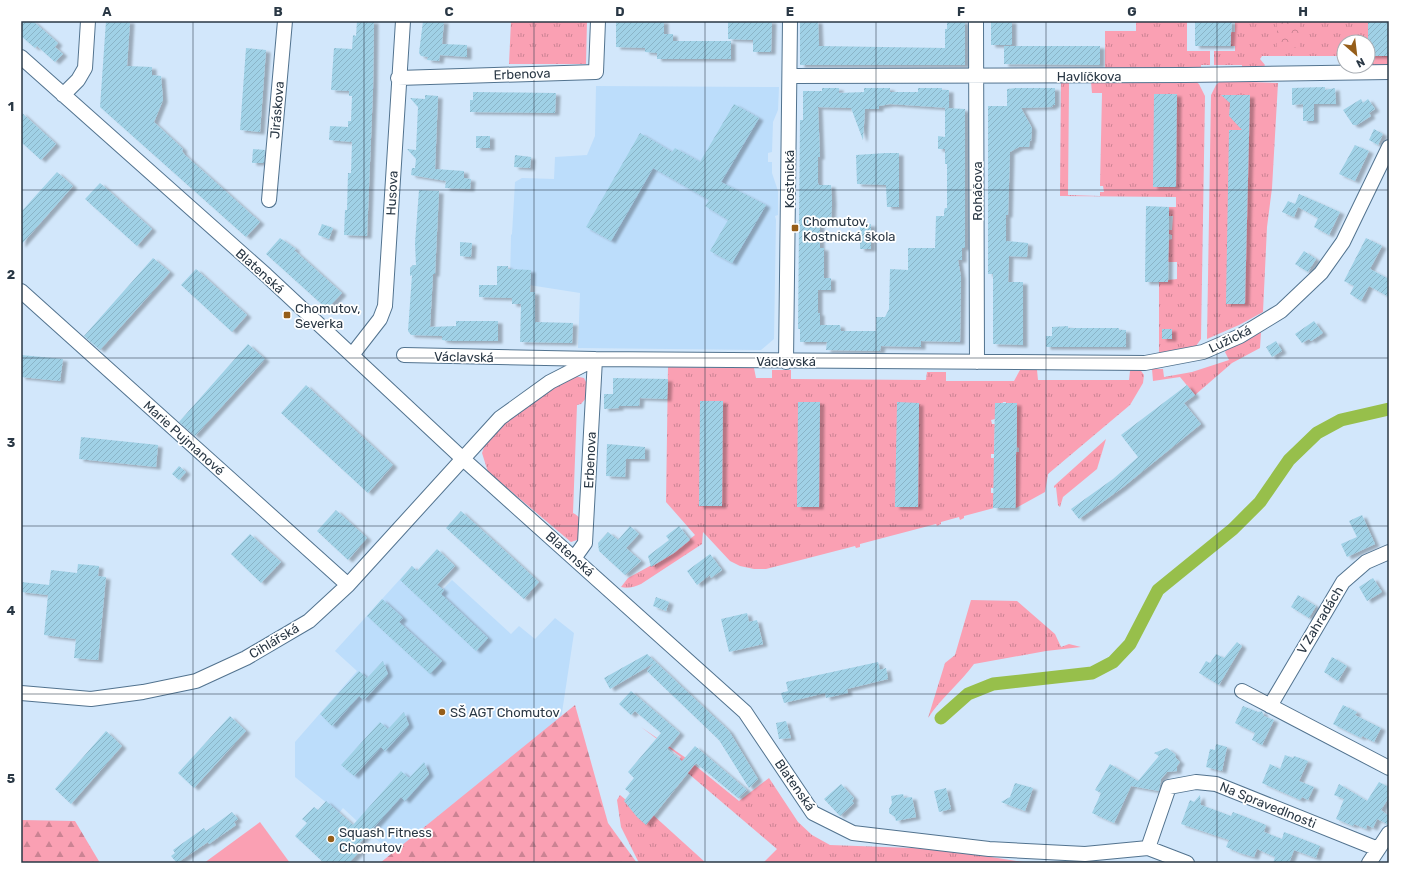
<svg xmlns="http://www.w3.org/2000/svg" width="1410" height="884" viewBox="0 0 1410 884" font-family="Rubik,sans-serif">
<defs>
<pattern id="grass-tufts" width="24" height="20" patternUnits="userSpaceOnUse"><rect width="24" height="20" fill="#faa0b3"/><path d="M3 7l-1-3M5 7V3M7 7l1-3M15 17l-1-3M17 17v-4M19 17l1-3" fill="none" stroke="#cb8393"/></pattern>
<pattern id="forest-firs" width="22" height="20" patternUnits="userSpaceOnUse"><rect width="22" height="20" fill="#faa0b3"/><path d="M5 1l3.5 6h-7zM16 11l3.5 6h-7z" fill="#cb8393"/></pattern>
<pattern id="park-crowns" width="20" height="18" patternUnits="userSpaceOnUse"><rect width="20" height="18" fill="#faa0b3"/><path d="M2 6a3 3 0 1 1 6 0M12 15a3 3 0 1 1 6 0" fill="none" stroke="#cb8393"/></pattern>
<pattern id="building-hatch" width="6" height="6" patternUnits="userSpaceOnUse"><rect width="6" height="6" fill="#a0d1e6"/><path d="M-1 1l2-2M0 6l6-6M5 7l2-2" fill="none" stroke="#8ab4c7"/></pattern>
<filter id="shadow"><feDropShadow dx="4.5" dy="2.5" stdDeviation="1" flood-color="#0004"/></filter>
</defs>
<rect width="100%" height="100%" fill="#d2e7fb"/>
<path fill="#bcddfb" d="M596 86 779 87 778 110 773 122 772 152 768 153V162H772V173L778 191V215L775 216 776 220 774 339 761 350 578 348 580 293 510 282 511 235 512 234 515 182 522 178 554 179 555 157 587 155 595 136Z
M412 566 419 572 421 570 443 589 452 580 511 634 519 626 535 639 555 618 574 633 544 832 402 863 343 808 339 813 295 777V742L357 671 335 651Z"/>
<path fill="url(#grass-tufts)" d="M511 21H587L586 64H509Z
M1136 21H1187V51H1210V65H1201V68L1105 69V31H1136Z
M1235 21H1389V67L1368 66V42H1344V59L1341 56H1262L1260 59 1265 65 1263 68H1242V65H1214V51H1235V46H1231V32H1235Z
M1061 76 1079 81 1069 83 1068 195 1100 196V192H1104L1103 186H1100L1102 93H1092L1091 82 1193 79 1199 84 1205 96 1201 339 1196 346 1159 353V282H1168V280L1177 279V262H1168L1169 240 1172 239V235L1169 234V230H1172L1173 216H1169V207H1176V197L1060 196Z
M1220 81 1278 83 1272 188 1267 227 1263 312 1239 325 1207 339 1211 95 1216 85Z
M1261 332 1260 348 1232 363 1195 395 1180 377 1153 381 1152 369H1163L1164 377 1192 372 1229 360 1225 352 1228 348Z
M668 367 754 368 756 378H772V370H791V379L926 380 927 372H946V381H1014L1020 370H1037L1038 380H1129L1130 371 1134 368H1139L1144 375 1143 383 1130 405 1048 474 1045 492 1016 508V452H1019V448L1017 447V404H1006V402H1003L995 419 991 420 992 424H995L994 454H991V458H994V488H991V493H994V508L964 516V518L960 520 959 517 941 522V524L937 526 936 524 860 544V547L856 548 855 546 766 569H754L740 566 730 561 703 532 702 544 641 584C634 587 628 589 621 587L628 578 670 555 695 535 666 502Z
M574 376 584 378 588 386 587 397 581 404 577 405 573 513C583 518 582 525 581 535L577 540 571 542 488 472 482 453 485 444 507 421 559 384Z
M1106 439 1097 469 1063 497 1060 507 1058 505 1056 487 1054 488V486Z
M971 600 1017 601 1055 634 1061 647 1069 644 1081 647 1046 651 974 664C960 683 941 698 928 718L945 663 955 655Z
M641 727 686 758 739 801 769 778 798 822 812 835 830 845 940 849 1030 863H763L777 849 676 763 681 757Z
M620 795 626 800 631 795 706 863H639L621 827 617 800Z"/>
<path fill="url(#forest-firs)" d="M575 705 608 823 637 863H380Z
M21 820 75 821 100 863H21Z"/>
<path fill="url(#park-crowns)" d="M1277 21H1300V48H1277Z"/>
<path fill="#faa0b3" d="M260 822 290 863H204Z"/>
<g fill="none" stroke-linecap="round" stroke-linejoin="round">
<path stroke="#97bf4b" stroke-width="13" d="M941 718 968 694 993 684 1092 673 1113 662 1130 644 1158 590 1233 529 1260 502 1289 460 1317 433 1341 420 1389 409"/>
</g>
<path fill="url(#building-hatch)" filter="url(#shadow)" d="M21 21H33L58 43 55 47 63 54 55 62 37 46 35 48 21 36Z
M106 21H130L127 66 152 67V75L161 76 163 100 154 122 183 149 182 151 185 155 260 222 246 237 100 107Z
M357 21H374L373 89 367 236 344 235 345 210H347L348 173H351L352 142 329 140 330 126 348 127V121H351L352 96H349V91L331 90 334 48 352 49 353 35 356 36Z
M423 21H444L442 44 467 45V57L440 55 439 61 427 60 428 57 421 56 419 53Z
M616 21H664V34H673V41H731V59H657V53L645 52V48L616 47Z
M728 21H772L771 52H753V40L728 39Z
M800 21H818L819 46 945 48V29H947V21H965V65H800Z
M991 21H1012V45H991Z
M1195 21H1232L1230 46H1195Z
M1368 21H1388L1389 56H1368Z
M1004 46H1100V65L1004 64Z
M246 48 266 50 260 132 240 130Z
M1325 87V90L1335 88 1336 104H1314V121H1303V104L1292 105V88Z
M822 88H839V93L864 92V88H890V92H918V88H942V90H949V108L890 104 879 106V109H865L863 140 851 108 818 107 820 157H818V183L819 185H831L832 202 831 223 820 222V248H824V278H831V290H818V313H820V325H840L841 331H876V317H885L889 309 890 269 908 270V248H935L936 216H944V211L945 208H947V164H945V149H938V136L945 137V108L965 109V248H962V260H958L961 277 960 342 921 341V347L881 346 880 351 826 350 827 342H800V329H798L800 120H803V91H822Z
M1016 88H1055V105H1053L1052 107 1021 108 1032 128 1031 141 1030 140 1029 147H1019L1010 152 1008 215H1006V241L1028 243 1027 257 1009 256 1008 282H1023V345L993 344V274H988V106H1007V89Z
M473 92 556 93 555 113 470 112V100H473Z
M1154 94H1177L1176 187H1153Z
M425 95 438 96 435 169 464 171V178L471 179 470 189 445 188 446 181 411 175 412 168H415L416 159 407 149 416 150 418 107 410 98 425 99Z
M1221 95H1250L1245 304H1226L1229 130H1242L1229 116 1230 103Z
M1361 99 1363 103 1368 99 1375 109 1369 113 1371 116 1357 125H1353L1343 110Z
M734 104 759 118 721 182 766 205 732 263 710 251 728 220 705 206 709 200 653 168 611 241 586 227 640 133 672 152 675 148 700 162Z
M21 112 56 144 41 160 21 142Z
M1374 129 1383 134 1378 145 1369 140Z
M476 136H490V148H476Z
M1355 145 1369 151 1355 181 1339 174Z
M253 149 265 150 264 163H252Z
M886 153H899V207H887L886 185 857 184 856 155Z
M515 155 531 157 530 168 514 167Z
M57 172 73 186 21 245V212Z
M100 183 152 229 137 246 85 199Z
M419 190 439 191 435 274H433L430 327 456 326V321H498V341H449L442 340V336L411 335 408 331 412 275 410 276V268L413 265H416L415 243Z
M1299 194 1340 212 1329 235 1314 227 1318 218 1298 207 1294 217 1282 212 1288 201 1295 204Z
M1146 206 1169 207 1168 282H1145Z
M322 224 333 228 329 239 318 235Z
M860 224H871V249H860Z
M280 238 296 249 294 250 342 293 327 309 266 254Z
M1366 238 1382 246 1370 269 1389 279V297L1369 286 1361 301 1350 294 1354 286 1344 281Z
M460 242 472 243 471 257 460 256Z
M1304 251 1316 259 1308 272 1295 264Z
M153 258 170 272 100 350 84 336Z
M497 266H508V269L531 270 530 292H535V322L573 323 572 343 520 342 521 304H512V298L479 297V285H497Z
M196 269 247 315 232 332 181 285Z
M1314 321 1323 333 1311 341 1309 339 1302 343 1295 334Z
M1068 326V328H1119V330H1126V347H1046V336H1052V327Z
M1162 329H1172V339H1162Z
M1276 341 1282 351 1272 357 1266 347Z
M248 344 265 359 195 436 179 422Z
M21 355 63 359 60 381 21 377Z
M613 378 668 379 667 399 640 398 639 406H619V408L604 409V394H613Z
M306 385 393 465 368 493 281 413Z
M1187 385 1195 395 1184 403 1201 424 1122 488 1079 519 1071 509 1113 479 1138 457 1121 435Z
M700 401H723L722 506H699Z
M798 402H820L819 507H797Z
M897 402 919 403 918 507H895Z
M995 403H1017L1015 508H993Z
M81 437 158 445 156 467 79 459Z
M607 444 645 447V459H626L625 477 606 476Z
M179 466 186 472 179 480 172 474Z
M336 510 367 538 348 560 317 531Z
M461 511 539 582 524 599 446 528Z
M1362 515 1375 544 1347 557 1341 544 1357 537 1349 521Z
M630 526 639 534 626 548 641 561 625 575 599 551 598 543 608 532 618 540Z
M679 526 690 540 674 553 651 567 648 556 669 540 666 536Z
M250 534 281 562 261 583 231 554Z
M437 549 455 566 437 585 444 590 441 594 488 638 476 651 400 580 412 566 417 571Z
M710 554 722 570 711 578 710 575 697 585 687 571Z
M78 564 99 566 98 576 106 577 98 660 74 658 76 639 44 635 48 595 21 592V582L49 585 51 570 77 573Z
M1373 578 1382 592 1367 601 1359 587Z
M1298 595 1316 606 1309 618 1291 607Z
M656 597 669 602 666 611 653 606Z
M382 599 403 618 399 622 442 661 430 674 367 616Z
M747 613 749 622 757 620 763 644 729 652 721 619Z
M1237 642 1242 646 1219 685 1199 673 1206 661 1210 663 1216 654 1224 658Z
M647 654 729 731 758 779 749 788 719 740 647 671 654 663 610 689 604 678Z
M1332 657 1347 666 1338 681 1324 672Z
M383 661 388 674 364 700 359 696 332 726 320 714 359 671 367 678Z
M878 662 880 670 886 668 888 679 847 689 848 693 826 698 825 693 784 703 781 693 788 691 786 682Z
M631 691 680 733 667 749 682 761 695 746 747 790 738 798 696 763 646 825 637 817 624 801 630 793 625 789 634 778 628 772 661 733 635 711 631 715 619 704Z
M1343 705 1357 712 1355 715 1381 728 1374 742 1362 736 1361 738 1333 724Z
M1243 706 1258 712 1262 711 1264 716 1274 720 1262 745 1252 740 1255 733 1235 723Z
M404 712 409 725 385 751 381 747 354 776 341 765 380 722 388 729Z
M230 716 246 731 194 788 178 773Z
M786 721 791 738 779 739 776 723Z
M106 731 122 746 71 804 55 789Z
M1216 744 1227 747 1222 771 1206 767 1210 749 1215 750Z
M1167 748 1175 754 1176 758 1180 762 1177 766V771L1167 772 1161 779 1159 791 1131 786 1114 823 1092 813 1101 793 1095 790 1110 764 1138 781 1159 756 1154 753Z
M1285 755 1293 758 1294 756 1308 761 1299 781 1314 787 1308 800 1302 797 1300 800 1262 783 1270 764 1280 769Z
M424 762 429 774 405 801 401 797 357 846 361 850 349 863H324L295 836 307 823 302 819 314 807 318 810 326 801 353 825 401 771 409 778Z
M1379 782 1389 787V797L1381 810 1389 816V825L1377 819 1373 828 1367 825 1366 829 1354 824 1353 826 1336 819 1344 799 1334 795 1339 784 1367 801Z
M1015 783 1033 788 1025 811 1001 802 1010 797Z
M841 784 854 798 852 801 854 803 840 816 824 799Z
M946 788 951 809 939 812 934 791Z
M903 794 904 798 912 797 916 817 896 821 895 817 889 813V809L892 803 891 796Z
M1200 795 1201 805 1204 806 1231 816 1233 812 1266 825 1264 832 1282 839 1284 832 1320 846 1316 858 1294 850 1289 863H1273L1275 857 1257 849 1254 857 1240 853 1226 847 1229 840 1181 824 1190 800 1194 802Z
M232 812 238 819 234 822 236 825 209 844 208 842 177 863 171 856 175 853 173 850 204 828 206 831Z"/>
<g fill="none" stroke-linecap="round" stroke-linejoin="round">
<defs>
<path id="minor" d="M976 21 977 362
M21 57 266 275 462 458 745 712 813 813 853 833 989 849 1085 854 1148 848 1187 863
M790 76 1186 75 1389 72
M398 78 596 72 598 21
M63 95 78 80 85 68 88 21
M269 200 285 21
M21 291 348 585
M352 355 380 319 385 306 403 21
M404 355 595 359 585 543 575 557
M786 362 790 21
M1242 691 1389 768
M21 693 91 699 143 692 196 681 246 658 309 621 348 585 500 418 550 382 595 359 1145 363 1203 352 1240 336 1281 311 1321 273 1343 242 1389 147
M1270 706 1343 582 1366 562 1389 552
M1148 848 1169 787 1196 782 1216 784 1378 849
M1369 863 1389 833"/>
</defs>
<use href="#minor" stroke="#52738f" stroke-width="16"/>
<use href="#minor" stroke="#fff" stroke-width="14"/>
</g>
<path fill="none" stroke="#2a3845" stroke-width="1" stroke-opacity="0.55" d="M193 21V863M364 21V863M534 21V863M705 21V863M876 21V863M1046 21V863M1217 21V863M21 190H1389M21 358H1389M21 526H1389M21 694H1389"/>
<g fill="#965e19" stroke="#fff" stroke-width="1.5">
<rect x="791" y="224" width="8" height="8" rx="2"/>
<rect x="283" y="311" width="8" height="8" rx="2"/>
<circle cx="442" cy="712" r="4"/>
<circle cx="331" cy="839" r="4"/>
</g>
<g text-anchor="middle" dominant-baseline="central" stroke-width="3.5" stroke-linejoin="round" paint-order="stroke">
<g font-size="13" fill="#2a3845" stroke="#fff">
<text transform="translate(522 74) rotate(-2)">Erbenova</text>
<text x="1089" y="76">Havlíčkova</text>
<text transform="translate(277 110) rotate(-85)">Jiráskova</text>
<text transform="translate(789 179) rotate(-90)">Kostnická</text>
<text transform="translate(977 191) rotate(-90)">Roháčova</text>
<text transform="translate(392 193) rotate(-87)">Husova</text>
<text transform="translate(260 271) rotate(42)">Blatenská</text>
<text transform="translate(1230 339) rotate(-26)">Lužická</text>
<text transform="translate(464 357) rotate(1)">Václavská</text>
<text x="786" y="361">Václavská</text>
<text transform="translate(184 438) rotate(42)">Marie Pujmanové</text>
<text transform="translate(590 460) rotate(-87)">Erbenova</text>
<text transform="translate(570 554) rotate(42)">Blatenská</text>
<text transform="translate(1320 620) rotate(-59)">V Zahradách</text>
<text transform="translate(274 641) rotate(-31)">Cihlářská</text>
<text transform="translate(795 785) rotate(55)">Blatenská</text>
<text transform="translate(1268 805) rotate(22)">Na Spravedlnosti</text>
</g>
<g font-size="13" fill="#2a3845" stroke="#fff" text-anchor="start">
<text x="803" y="221">Chomutov,<tspan x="803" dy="15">Kostnická škola</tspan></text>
<text x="295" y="308">Chomutov,<tspan x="295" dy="15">Severka</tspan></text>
<text x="450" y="712">SŠ AGT Chomutov</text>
<text x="339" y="832">Squash Fitness<tspan x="339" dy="15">Chomutov</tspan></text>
</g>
</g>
<rect width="1410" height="884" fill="none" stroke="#ffffff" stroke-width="44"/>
<g transform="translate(1356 54) rotate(152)"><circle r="19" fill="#ffffff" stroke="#aaafb5"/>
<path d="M0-3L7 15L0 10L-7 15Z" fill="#965e19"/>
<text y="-6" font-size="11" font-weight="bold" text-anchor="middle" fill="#2a3845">N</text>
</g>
<rect x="22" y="22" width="1366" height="840" fill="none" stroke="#2a3845" stroke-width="1.5"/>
<g font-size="13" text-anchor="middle" font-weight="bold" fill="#2a3845">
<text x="107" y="16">A</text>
<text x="278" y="16">B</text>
<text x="449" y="16">C</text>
<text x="620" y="16">D</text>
<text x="790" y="16">E</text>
<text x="961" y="16">F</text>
<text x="1132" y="16">G</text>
<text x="1303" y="16">H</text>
<text x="11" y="111">1</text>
<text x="11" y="279">2</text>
<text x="11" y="447">3</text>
<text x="11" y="615">4</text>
<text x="11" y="783">5</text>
</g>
</svg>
